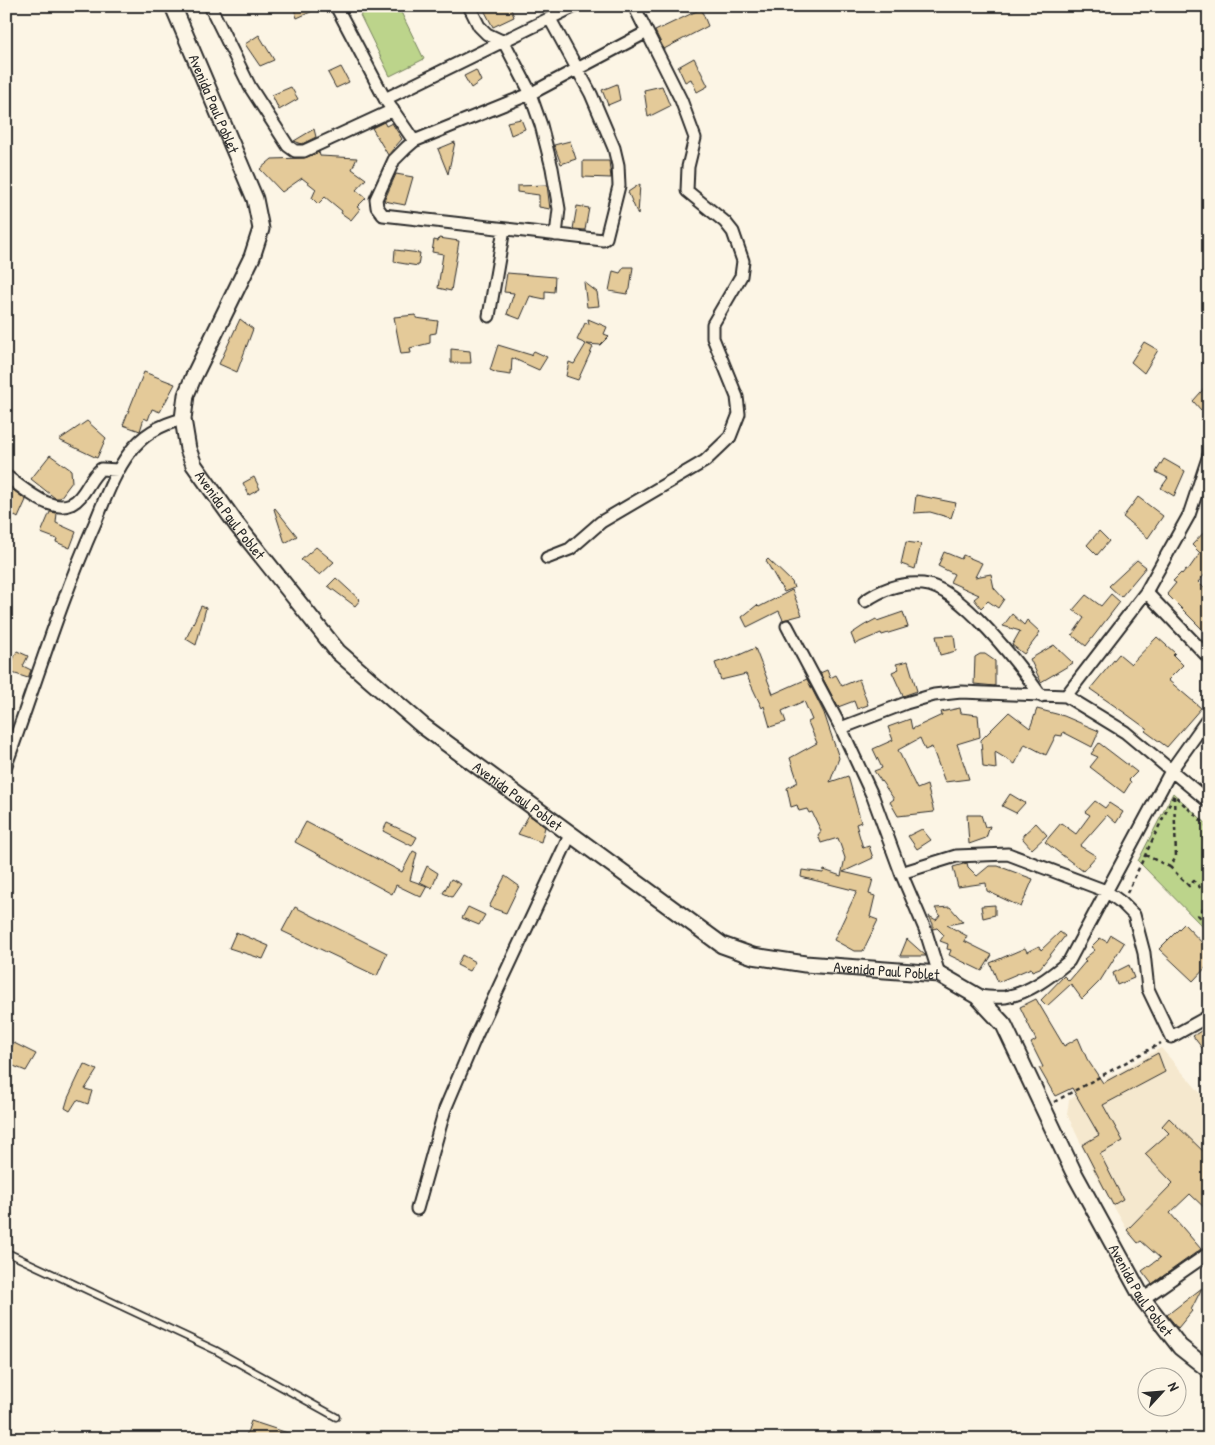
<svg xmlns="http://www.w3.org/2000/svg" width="1215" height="1445" viewBox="0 0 1215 1445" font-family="'Patrick Hand',sans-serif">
<rect width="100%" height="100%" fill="#fcf5e5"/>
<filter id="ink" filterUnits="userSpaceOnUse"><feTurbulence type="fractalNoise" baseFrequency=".02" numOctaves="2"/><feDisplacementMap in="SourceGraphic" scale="10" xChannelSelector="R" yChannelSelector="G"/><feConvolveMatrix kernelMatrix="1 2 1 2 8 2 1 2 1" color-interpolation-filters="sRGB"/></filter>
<g filter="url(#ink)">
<path fill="#f5e8ce" d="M1161 1048 1209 1103V1177L1138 1243 1126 1228 1095 1174 1067 1114 1069 1100Z"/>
<path fill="#bcd48b" stroke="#74805b" d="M377 6H398L424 59 390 76 360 15Z
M1173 793 1209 826V933L1138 861Z"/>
<path fill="#e4ca99" stroke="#2b2b2b" d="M293 6H324L297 18Z
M482 6H510L514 17 493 27Z
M701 9 708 26 664 49 655 31Z
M259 35 274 60 260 66 245 44Z
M694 58 708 86 697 92 691 79 685 82 678 67Z
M341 67 349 82 336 88 328 73Z
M476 70 481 81 471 88 464 76Z
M617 84 620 100 608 105 602 90Z
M662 86 670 106 648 117 644 90Z
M291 87 298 99 279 110 272 95Z
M521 119 525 129 511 135 507 122Z
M384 122 386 126 392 123 402 139 388 155 372 128Z
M314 129 316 137 302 144 294 141Z
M570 141 576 159 561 164 554 145Z
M455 142 448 174 438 149Z
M319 152 320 156 357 158 352 169 366 179 356 190 366 198 357 207 360 209 351 220 341 213 342 211 325 197 318 204 312 198 316 189 302 178 282 192 260 169 272 159 304 158Z
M583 161H609L611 178 583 177Z
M396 174 413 177 405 205 384 201Z
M640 184 638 215 628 192Z
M547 185 550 209 539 207V195L517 192V186Z
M577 206 589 208 585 230 573 229Z
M439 238 459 241 451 291 438 288 443 254 432 252 434 240 438 241Z
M395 250 420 253 418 266 394 262Z
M624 267H633L630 289 627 294 609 291 613 271 620 273Z
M507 273 555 277 554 292 545 291V299L530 296 520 319 507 314 514 293 504 292Z
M584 282 597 292 599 306 587 307Z
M416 315V318L438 321 436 333 430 334V343L410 348 411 353 401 354 394 317Z
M240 319 253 329 237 372 219 364Z
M588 319 607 327 604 334 609 336 600 345 587 344 593 347 578 380 566 376 569 362 574 364 586 344 577 340 585 323 589 324Z
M1144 342 1158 350 1144 373 1131 362Z
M498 345 531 355 534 351 547 357 539 370 512 358 511 375 497 373 490 370Z
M451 349 470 351 471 363H451Z
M144 372 175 384 160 412 152 409 148 420 144 418 140 431 123 425Z
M1209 383V402L1201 410 1193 401Z
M87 421 106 438 97 458 59 440Z
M50 455 71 470 72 482 60 498H55L31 479Z
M1164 459 1185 471 1174 496 1161 488 1168 478 1156 472Z
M254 477 260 489 249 495 243 483Z
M13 490 26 500 18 518 6 510V500Z
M916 495 956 503 951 518 930 512 914 513Z
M1138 497 1163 516 1148 538 1123 517Z
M275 508 297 536 285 543 274 509Z
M50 512 57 513 56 523 76 532 70 548 56 542 57 539 41 533Z
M1209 527V570L1198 582 1209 593V636L1167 594 1176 583 1173 581 1181 573 1182 574 1186 569 1188 570 1200 553 1192 545Z
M1099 531 1109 541 1097 555 1087 545Z
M906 542 921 544 915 569 901 564Z
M316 547 334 562 320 575 301 560Z
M944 552 961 559 963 555 982 563 975 577 991 574 994 588 1004 599 998 608 988 601 981 608 974 599 979 595 950 582 954 574 938 566Z
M768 559 792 582 794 588 784 592 766 561Z
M1137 560 1146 567 1121 597 1109 586Z
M336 578 360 600 355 606 328 586Z
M792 590 802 615 783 620 779 611 747 627 742 617 757 605 759 607Z
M1111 594 1120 602 1086 646 1072 635 1084 618 1073 610 1086 595 1101 606Z
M201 606 206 608 196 645 186 639Z
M903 612 908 627 882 635 881 633 855 644 851 634 863 626 876 619 877 621Z
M1012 614 1024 625 1027 620 1040 632 1037 636 1039 637H1037L1024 654 1012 645 1020 631 1003 626Z
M954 635 956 651 940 655 936 636Z
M1157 637 1175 653 1173 655 1183 665 1168 680 1201 708 1167 747 1145 731 1147 729 1125 713 1090 689 1119 654 1131 664Z
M1054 645 1073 663 1041 682 1030 659Z
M755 648 773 694 807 679 824 713 839 758 830 782 848 776 861 822 856 824 863 848 869 846 873 858 843 872 873 879 869 894 875 896 870 917 878 920 863 951H854L834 940 857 891 801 877 802 870 823 873 824 870 841 876 845 858 838 838 821 843 818 835 821 831 812 812 809 813 807 809 799 811 797 805 791 807 787 788 798 782 790 758 817 743 808 722 812 720 804 701 782 711 786 722 770 727 764 706 762 708 746 674 721 680 715 663 727 659 728 660Z
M17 651 28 656 23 666 31 670 28 678 6 671V660L12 662Z
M980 654H985L995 661V686L974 684 975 657Z
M908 661 917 691 903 696 892 672 899 669 896 664Z
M827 670 830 678 836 675 842 686 859 679 868 705 857 709 854 701 838 707 820 673Z
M960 708 961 713 978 715 980 737 957 744 969 779 945 782 932 747 925 750 920 738 898 750 917 789 927 785 934 812 898 816 890 802 894 799 874 771 882 768 873 749 893 740 888 727 910 719 912 729 942 715 941 712Z
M1037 709 1064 716 1099 731 1092 747 1063 732 1062 736 1056 735 1046 755 1025 744 1015 764 995 752 996 769 983 767 981 740 1009 712 1030 728Z
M1099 743 1137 772 1129 780 1131 782 1124 793 1090 767 1098 757 1091 754Z
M1010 794 1025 803 1016 813 1002 806Z
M1095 801 1105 808 1109 803 1123 812 1116 823 1107 815 1080 846 1096 856 1083 871 1045 842 1061 823 1076 834 1090 815 1085 812Z
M529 815 545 827 541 842 518 834Z
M967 815H981L985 827 990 826 986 838 969 844Z
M306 822 402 872 413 851 417 853 410 880 427 886 421 897 396 885 392 894 295 842Z
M387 823 417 837 412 846 383 831Z
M1036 823 1047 835 1032 849 1023 839V835Z
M922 829 931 840 917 849 908 836Z
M967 863 968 867 977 876 989 866H998L1033 879 1021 907 987 891 986 883 958 887 953 867Z
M427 866 438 873 432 888 420 882Z
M505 876 519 886 506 913 489 907Z
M451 879 461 884 452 897 443 893Z
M995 905V915L983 918 981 906Z
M295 907 387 953 377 976 282 931Z
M468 907 485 915 479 925 462 918Z
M950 907 963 922 947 925 967 936 964 941 992 955 982 971 949 955 951 950 947 949 948 944 940 941 944 935 937 928 933 929V924L929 916 936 920 940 915 935 908Z
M1184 924 1209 950V964L1193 981 1159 949Z
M236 932 269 946 263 959 229 948Z
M1060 932 1065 936 1040 968 1032 971 1031 968 998 982 990 963 1025 948 1027 952 1039 946 1041 950Z
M1111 935 1124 943 1100 981 1082 999 1071 984 1047 1006 1041 1000 1064 976 1069 981 1086 961 1084 959 1095 950 1091 947 1100 938 1107 942Z
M907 939 926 956H900Z
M462 955 475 962 469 971 457 965Z
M1129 965 1134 978 1117 985 1113 973Z
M1036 999 1064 1046 1078 1038 1087 1059 1103 1083 1158 1053 1165 1072 1103 1105 1123 1141 1100 1154 1123 1199 1113 1205 1082 1145 1099 1135 1072 1088 1055 1096 1039 1068 1043 1067 1031 1043 1036 1040 1020 1007Z
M1209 1026V1043L1202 1048 1193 1036Z
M14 1043 36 1054 26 1071 6 1063V1056Z
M84 1064 97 1070 85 1089 92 1091 88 1104 77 1100 70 1111 65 1108 68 1098Z
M1169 1118 1209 1157V1180L1203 1185 1209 1190V1212L1190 1194 1170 1213 1201 1249 1152 1284 1142 1271 1160 1258 1141 1241 1138 1243 1127 1230 1173 1183 1145 1154 1169 1133 1162 1126Z
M1202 1288 1191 1310 1192 1311 1178 1328 1167 1315Z
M251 1421 300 1437 299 1439H245Z"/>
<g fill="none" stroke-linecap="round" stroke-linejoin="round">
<defs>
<path id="lane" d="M6 1252 215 1350 336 1417"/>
<path id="street" d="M210 6 250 87 288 146 295 151H304L393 110
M336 6 385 99 414 141
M469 6 479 26 487 34 504 42 528 88 541 125 552 168 559 209 556 235
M550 19 591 94 614 148 618 165 619 186 606 238 603 240 383 215 377 207 376 199 394 160 406 148 414 141 530 94 647 32
M385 99 575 6
M489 316 504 229
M6 476C25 489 59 522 80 497 88 488 91 477 101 469L118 470
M547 558 570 549 601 522 705 461 730 437 739 414 737 397 713 338V324L741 276 743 261 733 232 725 222 687 191 688 167 695 138 681 100 634 6
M1146 592 1209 658
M865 601C882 589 901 582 923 584 961 587 1020 666 1041 696
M787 626 841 728 873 797 901 873 925 929 939 974
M1066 696 1146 592 1189 515 1209 455
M841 728 906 703 934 695 961 692 1066 696 1125 732 1209 802
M6 765C35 685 60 602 95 523 105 499 114 473 130 452 143 434 162 424 183 419
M901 873 956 856 1008 854 1106 891 1122 903 1134 915 1144 953 1148 989 1171 1037 1209 1016
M977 996C986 997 996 998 1005 997 1029 993 1050 977 1069 961L1172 769 1209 717
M417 1209 445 1109 476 1036 571 833
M1143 1299 1209 1253"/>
<g id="secondary">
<path id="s1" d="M173 6 255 199 261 229 252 257 193 378 186 395 183 419 188 449 194 465 237 525 338 652 423 726 722 945 753 956 805 964 939 974 977 996 1004 1025 1073 1171 1143 1299 1180 1347 1209 1370"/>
</g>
</defs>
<use href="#lane" stroke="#2b2b2b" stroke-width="9"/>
<use href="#street" stroke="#2b2b2b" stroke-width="15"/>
<use href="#secondary" stroke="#2b2b2b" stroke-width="19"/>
<path stroke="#2b2b2b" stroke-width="2.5" stroke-dasharray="4 4" stroke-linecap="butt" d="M1174 796 1176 857 1170 867 1189 886 1194 881 1209 897
M1145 855 1170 867
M1127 893 1174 795 1209 828
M1209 903 1198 915 1209 927
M1054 1102 1161 1043"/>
<use href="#lane" stroke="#fcf5e5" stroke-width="5.5"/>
<use href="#street" stroke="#fcf5e5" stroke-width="11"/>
<use href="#secondary" stroke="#fcf5e5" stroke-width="15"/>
</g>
</g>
<g text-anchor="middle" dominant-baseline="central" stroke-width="4.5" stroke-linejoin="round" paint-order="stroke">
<g font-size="15" fill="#2b2b2b" stroke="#fcf5e5">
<text stroke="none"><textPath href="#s1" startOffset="106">Avenida Paul Poblet</textPath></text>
<text stroke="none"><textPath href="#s1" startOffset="556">Avenida Paul Poblet</textPath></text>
<text stroke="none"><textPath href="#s1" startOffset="961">Avenida Paul Poblet</textPath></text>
<text stroke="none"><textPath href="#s1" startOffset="1381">Avenida Paul Poblet</textPath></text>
<text stroke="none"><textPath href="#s1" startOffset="1816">Avenida Paul Poblet</textPath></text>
</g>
</g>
<rect width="1215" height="1445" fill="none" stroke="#fcf5e5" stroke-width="25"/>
<rect x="12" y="12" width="1190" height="1420" fill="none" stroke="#2b2b2b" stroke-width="2" filter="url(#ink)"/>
<g transform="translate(1162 1392) rotate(64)"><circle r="24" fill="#fcf5e5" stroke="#a8a49b"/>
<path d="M0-4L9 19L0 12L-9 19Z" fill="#2b2b2b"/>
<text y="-8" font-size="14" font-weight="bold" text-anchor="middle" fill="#2b2b2b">N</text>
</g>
</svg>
